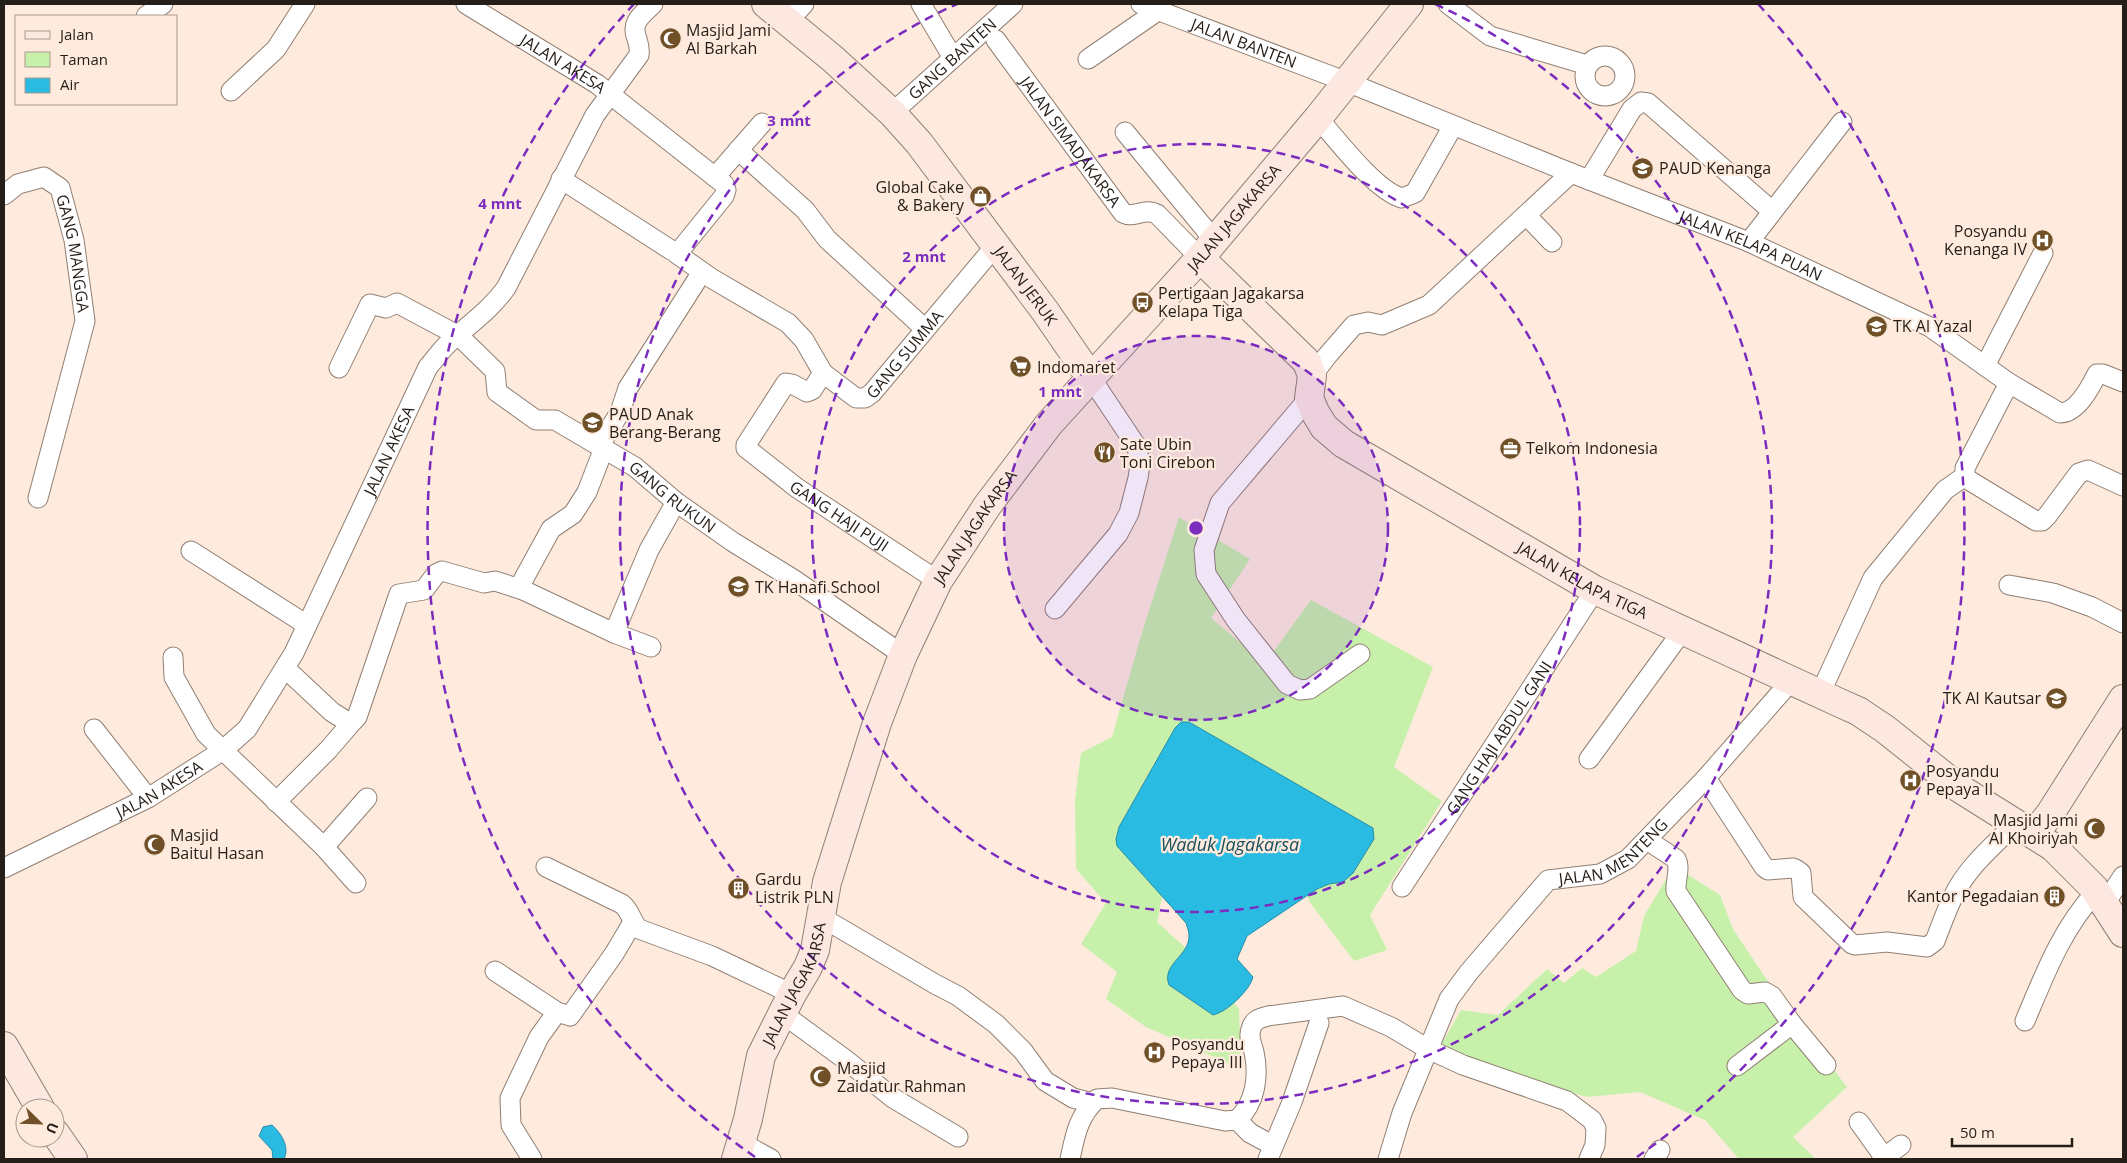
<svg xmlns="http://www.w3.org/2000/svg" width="2127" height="1163" viewBox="0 0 2127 1163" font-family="'Open Sans',sans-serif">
<rect width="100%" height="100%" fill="#feebdd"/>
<path fill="#c7f1ab" d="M1179 517 1250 559 1211 618 1265 663 1311 600 1433 667 1394 767 1442 801 1370 915 1387 950 1354 961 1311 904 1288 857 1165 883 1157 922 1207 967 1239 1009 1241 1069 1146 1027 1106 999 1117 972 1081 944 1106 903 1076 869 1075 800 1081 753 1112 737 1140 639Z
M1674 866 1720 895 1733 929 1781 1001 1847 1087 1793 1137 1816 1159H1739L1705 1120 1640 1092 1588 1097 1531 1083 1440 1047 1461 1010 1498 1015 1547 969 1564 983 1582 968 1596 977 1636 951 1644 916Z"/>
<path fill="#2abbe3" stroke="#288ca6" d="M1181 722H1189L1373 828 1374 839 1353 873 1343 882 1329 884 1317 889 1247 936 1237 959 1253 977C1250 990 1227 1012 1213 1015L1169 985C1161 964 1190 956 1189 935 1189 931 1187 927 1186 923L1117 846 1116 839 1119 827 1175 728Z
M272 1125C281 1133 290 1147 284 1159H273L272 1150 259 1136 263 1127Z"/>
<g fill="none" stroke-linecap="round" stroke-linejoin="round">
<defs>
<g id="street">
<path id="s1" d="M466 4 597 84 715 177"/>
<path d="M921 4 953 58"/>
<path id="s2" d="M1141 4 1347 82 1571 173 1749 242 1930 327 2009 383 2060 413C2077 413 2090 388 2097 374H2103L2123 382"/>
<path d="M1448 4 1490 36 1587 65"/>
<path d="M146 16 163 4"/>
<path d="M788 21 804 4"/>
<path id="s3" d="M996 40 1123 213C1135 219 1144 207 1157 214L1200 258"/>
<circle cx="1605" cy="76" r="20"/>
<path d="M1088 59 1159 10"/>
<path d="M231 91 276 49 305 4"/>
<path id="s4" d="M892 113 1013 4"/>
<path d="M1318 118C1337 140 1376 191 1402 198L1415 193 1453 126"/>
<path id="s5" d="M762 123 715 177 724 184 726 190 724 196 677 254 711 278 788 323 804 340 823 373 856 398H865L872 393 996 245"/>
<path d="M1125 132 1205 229 1214 242"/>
<path d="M738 150 805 210 827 239 925 329"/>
<path d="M561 179 671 250"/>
<path d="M1589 180 1632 109 1641 102 1648 103 1772 211"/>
<path id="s6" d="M4 195 18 184 44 177 60 188 74 240 85 321 38 498"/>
<path d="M1526 215 1552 242"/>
<path d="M1749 242 1842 122"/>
<path d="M1985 366 2043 253"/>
<path id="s7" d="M339 368 370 304 386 308 397 303 459 336 495 371 497 392 536 420H555L635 467 676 502 733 542 793 579 903 655"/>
<path id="s8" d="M823 373 812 390 807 392 792 384 786 383 746 445V448L797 488 938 581"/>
<path d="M1312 376 1327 356 1354 325 1368 322 1382 325 1429 305 1571 173"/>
<path d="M2009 383 1965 468V476L1967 479 2036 521H2042L2047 516 2079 473 2088 470 2123 486"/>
<path d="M1309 398 1220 503 1204 550 1206 574 1236 620 1287 684 1300 690 1310 689 1360 654"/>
<path d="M600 445 620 412 628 388 702 272"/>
<path d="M604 448 587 492 573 514 551 529 522 582 523 590 614 633 651 647"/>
<path d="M191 551 307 625"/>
<path d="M2009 585 2053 593 2092 607 2123 623"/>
<path d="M1055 609 1118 534 1129 513 1138 478 1140 465 1137 447 1091 378"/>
<path d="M614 633 649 550 676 502"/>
<path d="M173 657 174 677 206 734 324 847 356 883"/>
<path d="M286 669 332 712 348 722 353 721 357 717 399 594 424 590 436 574 442 571 484 583 495 581 523 590"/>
<path d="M1820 694 1873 578 1945 490 1965 476"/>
<path d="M94 729 148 798"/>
<path d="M1589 759 1683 630"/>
<path d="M1706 778 1764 867 1768 870 1793 868 1797 870 1801 873 1803 897 1852 944 1855 945 1887 942 1927 947 1935 941C1941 926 1946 911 1953 897 1967 867 1993 846 2016 823"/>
<path d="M276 802 328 750 353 721"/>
<path d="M1647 840 1676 859C1681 868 1675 881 1676 891L1742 990 1748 994 1765 992 1772 996 1792 1024 1826 1065"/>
<path d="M324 847 367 798"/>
<path d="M546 867 622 904C631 911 631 922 639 929L712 956 792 994"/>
<path id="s9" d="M4 868 148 798 222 751 247 729 294 653 428 367C436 358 443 347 452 340 471 323 491 309 506 288L595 115 639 55C640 49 639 45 637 39 630 22 642 15 653 4"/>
<path id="s10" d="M1402 887 1595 590"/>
<path d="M2104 905 2123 876"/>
<path d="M821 917 935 984 958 996 996 1024 1023 1051 1045 1081 1073 1098 1092 1103"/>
<path d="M495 971 557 1012"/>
<path d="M783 1014 846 1060 893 1098 958 1137"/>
<path d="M2025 1021C2044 976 2062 928 2096 892"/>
<path d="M1737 1066 1792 1024"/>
<path d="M1237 1120 1250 1133 1272 1145"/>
<path d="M1859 1122 1884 1157"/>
<path d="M742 1143 771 1159"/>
<path d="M532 1159 511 1125 510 1098 539 1037 557 1012 570 1016 614 954 633 922"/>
<path d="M1070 1159C1075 1136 1078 1116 1097 1099L1112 1098 1225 1121 1237 1120C1256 1103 1259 1075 1254 1052 1252 1044 1248 1037 1251 1029 1253 1020 1260 1018 1268 1016L1343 1006 1391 1027 1428 1049 1463 1065 1567 1101 1592 1120 1596 1128 1595 1145 1589 1159"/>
<path d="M1268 1159 1292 1102 1319 1023"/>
<path id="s11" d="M1388 1159 1402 1113 1449 999 1469 972 1548 880 1600 874 1628 859 1706 778 1791 681"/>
<path d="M1654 1159 1660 1150"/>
<path d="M1882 1159 1901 1145"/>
</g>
<g id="secondary">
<path id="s12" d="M766 4 833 59 892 113 919 143 1045 311 1091 378"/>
<path id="s13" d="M1200 258 1307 362 1312 376 1309 398 1315 412 1324 427 1344 444 1595 590 1840 703 1858 711 1885 729 1959 788 2053 847 2094 888 2123 933"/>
<path d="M2034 834 2050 814 2123 699"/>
<path d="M4 1046 40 1108"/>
<path d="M55 1133 73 1159"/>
<path id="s14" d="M736 1159 748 1119 761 1056 792 994 808 967 815 950 827 882 877 723 903 655 938 581 987 506 1049 424 1200 258 1318 118 1409 4"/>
</g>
</defs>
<use href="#street" stroke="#907f73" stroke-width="21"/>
<use href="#secondary" stroke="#907f73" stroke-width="30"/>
<use href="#street" stroke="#fff" stroke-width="19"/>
<use href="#secondary" stroke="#fce7e1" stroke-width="28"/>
</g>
<circle cx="1196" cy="528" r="192" fill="#7b2cbf" fill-opacity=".12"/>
<g fill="none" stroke="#7b2cbf" stroke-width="2.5" stroke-dasharray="9 6">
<circle cx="1196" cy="528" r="192"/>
<circle cx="1196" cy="528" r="384"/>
<path d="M1435 4A576 576 0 1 1 957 4"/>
<path d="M755 1157A768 768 0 0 1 634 4M1758 4A768 768 0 0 1 1637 1157"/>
</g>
<defs>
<symbol id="mosque-disc" viewBox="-11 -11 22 22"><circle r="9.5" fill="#705026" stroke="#feebdd"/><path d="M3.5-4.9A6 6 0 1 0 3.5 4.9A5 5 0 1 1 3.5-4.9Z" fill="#fff"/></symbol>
<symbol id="school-disc" viewBox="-11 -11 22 22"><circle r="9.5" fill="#705026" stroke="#feebdd"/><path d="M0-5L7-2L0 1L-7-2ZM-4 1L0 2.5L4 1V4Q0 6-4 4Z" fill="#fff"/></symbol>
<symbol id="shop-disc" viewBox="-11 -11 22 22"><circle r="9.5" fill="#705026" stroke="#feebdd"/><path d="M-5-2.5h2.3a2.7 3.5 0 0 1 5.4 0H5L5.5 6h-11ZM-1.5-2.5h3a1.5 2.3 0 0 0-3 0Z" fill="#fff"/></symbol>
<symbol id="hospital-disc" viewBox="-11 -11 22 22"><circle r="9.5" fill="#705026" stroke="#feebdd"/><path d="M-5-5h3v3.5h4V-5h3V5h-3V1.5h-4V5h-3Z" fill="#fff"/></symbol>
<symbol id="bus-disc" viewBox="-11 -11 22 22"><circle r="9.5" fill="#705026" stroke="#feebdd"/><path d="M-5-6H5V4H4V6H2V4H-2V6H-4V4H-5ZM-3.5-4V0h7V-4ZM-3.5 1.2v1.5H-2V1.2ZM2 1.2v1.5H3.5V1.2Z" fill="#fff"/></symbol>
<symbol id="supermarket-disc" viewBox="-11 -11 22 22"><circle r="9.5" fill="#705026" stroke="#feebdd"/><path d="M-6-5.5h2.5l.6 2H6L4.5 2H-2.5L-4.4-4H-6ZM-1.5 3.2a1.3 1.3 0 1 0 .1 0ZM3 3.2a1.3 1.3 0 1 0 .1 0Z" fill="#fff"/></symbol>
<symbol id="office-disc" viewBox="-11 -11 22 22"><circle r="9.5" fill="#705026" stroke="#feebdd"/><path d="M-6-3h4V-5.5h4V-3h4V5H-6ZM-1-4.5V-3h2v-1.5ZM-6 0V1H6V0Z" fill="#fff"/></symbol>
<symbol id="restaurant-disc" viewBox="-11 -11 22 22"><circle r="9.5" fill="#705026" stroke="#feebdd"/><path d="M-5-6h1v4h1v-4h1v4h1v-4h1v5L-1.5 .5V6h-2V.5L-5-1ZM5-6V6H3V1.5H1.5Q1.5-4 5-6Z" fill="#fff"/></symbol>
<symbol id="building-disc" viewBox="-11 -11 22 22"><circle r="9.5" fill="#705026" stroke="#feebdd"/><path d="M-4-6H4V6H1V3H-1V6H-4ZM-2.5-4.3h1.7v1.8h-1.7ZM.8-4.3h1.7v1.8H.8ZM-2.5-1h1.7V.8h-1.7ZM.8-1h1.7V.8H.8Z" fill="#fff"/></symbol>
</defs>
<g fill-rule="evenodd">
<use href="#mosque-disc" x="658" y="26" width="25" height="25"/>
<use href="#school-disc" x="1630" y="156" width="25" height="25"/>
<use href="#shop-disc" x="968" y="184" width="25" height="25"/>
<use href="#hospital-disc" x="2030" y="228" width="25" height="25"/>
<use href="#bus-disc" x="1130" y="290" width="25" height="25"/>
<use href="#school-disc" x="1864" y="314" width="25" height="25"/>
<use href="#supermarket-disc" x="1008" y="354" width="25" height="25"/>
<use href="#school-disc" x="580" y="410" width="25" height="25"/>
<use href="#office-disc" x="1498" y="436" width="25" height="25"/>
<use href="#restaurant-disc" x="1092" y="440" width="25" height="25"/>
<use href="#school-disc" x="726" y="574" width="25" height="25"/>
<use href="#school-disc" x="2044" y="686" width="25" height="25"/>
<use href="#hospital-disc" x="1898" y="768" width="25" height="25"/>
<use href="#mosque-disc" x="2082" y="816" width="25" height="25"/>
<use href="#mosque-disc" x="142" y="832" width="25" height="25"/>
<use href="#building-disc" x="726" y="876" width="25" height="25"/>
<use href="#building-disc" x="2042" y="884" width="25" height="25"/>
<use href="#hospital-disc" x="1142" y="1040" width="25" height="25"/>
<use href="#mosque-disc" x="808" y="1064" width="25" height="25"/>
</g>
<g text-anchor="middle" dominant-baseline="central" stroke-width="4.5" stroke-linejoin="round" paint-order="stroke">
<g font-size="16" fill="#241d18" stroke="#feebdd" text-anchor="start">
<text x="686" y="30">Masjid Jami<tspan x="686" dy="18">Al Barkah</tspan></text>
<text x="1659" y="168">PAUD Kenanga</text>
<text x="964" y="187" text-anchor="end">Global Cake<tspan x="964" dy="18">&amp; Bakery</tspan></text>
<text x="2027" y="231" text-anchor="end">Posyandu<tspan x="2027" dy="18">Kenanga IV</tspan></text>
<text x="1158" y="293">Pertigaan Jagakarsa<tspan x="1158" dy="18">Kelapa Tiga</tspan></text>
<text x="1893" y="326">TK Al Yazal</text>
<text x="1037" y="367">Indomaret</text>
<text x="609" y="414">PAUD Anak<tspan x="609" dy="18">Berang-Berang</tspan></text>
<text x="1120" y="444">Sate Ubin<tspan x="1120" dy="18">Toni Cirebon</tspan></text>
<text x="1526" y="448">Telkom Indonesia</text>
<text x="755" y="587">TK Hanafi School</text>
<text x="2041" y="698" text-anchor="end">TK Al Kautsar</text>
<text x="1926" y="771">Posyandu<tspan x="1926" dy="18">Pepaya II</tspan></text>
<text x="2078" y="820" text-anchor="end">Masjid Jami<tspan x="2078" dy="18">Al Khoiriyah</tspan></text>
<text x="170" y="835">Masjid<tspan x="170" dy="18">Baitul Hasan</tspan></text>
<text x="755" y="879">Gardu<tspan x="755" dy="18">Listrik PLN</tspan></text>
<text x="2039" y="896" text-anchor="end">Kantor Pegadaian</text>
<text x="1171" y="1044">Posyandu<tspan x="1171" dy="18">Pepaya III</tspan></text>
<text x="837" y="1068">Masjid<tspan x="837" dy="18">Zaidatur Rahman</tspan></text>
</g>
<g font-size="16" fill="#241d18" stroke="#feebdd">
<text stroke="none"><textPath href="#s2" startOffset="110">JALAN BANTEN</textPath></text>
<text stroke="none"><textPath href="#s4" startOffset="81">GANG BANTEN</textPath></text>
<text stroke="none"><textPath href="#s1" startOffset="114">JALAN AKESA</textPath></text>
<text stroke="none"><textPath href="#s3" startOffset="126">JALAN SIMADAKARSA</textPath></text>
<text stroke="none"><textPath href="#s14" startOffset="1085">JALAN JAGAKARSA</textPath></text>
<text stroke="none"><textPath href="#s2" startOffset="656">JALAN KELAPA PUAN</textPath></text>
<text stroke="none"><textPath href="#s6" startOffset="131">GANG MANGGA</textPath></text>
<text stroke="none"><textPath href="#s12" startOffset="385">JALAN JERUK</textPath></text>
<text stroke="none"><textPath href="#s5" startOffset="472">GANG SUMMA</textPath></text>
<text stroke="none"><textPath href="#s9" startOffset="594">JALAN AKESA</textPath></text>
<text stroke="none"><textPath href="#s7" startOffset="449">GANG RUKUN</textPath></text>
<text stroke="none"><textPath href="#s8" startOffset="241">GANG HAJI PUJI</textPath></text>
<text stroke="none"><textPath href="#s14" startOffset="681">JALAN JAGAKARSA</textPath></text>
<text stroke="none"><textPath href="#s13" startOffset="520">JALAN KELAPA TIGA</textPath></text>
<text stroke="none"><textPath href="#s10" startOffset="178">GANG HAJI ABDUL GANI</textPath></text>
<text stroke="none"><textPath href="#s9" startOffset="174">JALAN AKESA</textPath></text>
<text stroke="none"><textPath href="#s11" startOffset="400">JALAN MENTENG</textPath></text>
<text stroke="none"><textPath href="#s14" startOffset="186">JALAN JAGAKARSA</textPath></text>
</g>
<g font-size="18" font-style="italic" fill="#174f5f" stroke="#feebdd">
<text x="1230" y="844">Waduk Jagakarsa</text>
</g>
</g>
<circle cx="1196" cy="528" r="8" fill="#7b2cbf" stroke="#feebdd" stroke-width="2.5"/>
<g font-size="15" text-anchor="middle" font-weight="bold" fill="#7b2cbf" stroke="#feebdd" stroke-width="4.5" stroke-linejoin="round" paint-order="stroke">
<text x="789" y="126">3 mnt</text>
<text x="500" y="209">4 mnt</text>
<text x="924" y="262">2 mnt</text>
<text x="1060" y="397">1 mnt</text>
</g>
<rect width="2127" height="1163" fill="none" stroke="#241d18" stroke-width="10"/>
<rect x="15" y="15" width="162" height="90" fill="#feebdd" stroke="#a7998e"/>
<rect x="25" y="31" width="25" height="8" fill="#fce7e1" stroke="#a7998e"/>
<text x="60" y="40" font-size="15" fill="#241d18">Jalan</text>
<rect x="25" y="52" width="25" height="15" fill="#c7f1ab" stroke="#a7998e"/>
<text x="60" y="65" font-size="15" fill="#241d18">Taman</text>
<rect x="25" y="78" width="25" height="15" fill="#2abbe3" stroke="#a7998e"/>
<text x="60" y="90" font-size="15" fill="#241d18">Air</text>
<g transform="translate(40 1123) rotate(113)"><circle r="24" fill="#feebdd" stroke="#a7998e"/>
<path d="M0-4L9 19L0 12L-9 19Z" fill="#705026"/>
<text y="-8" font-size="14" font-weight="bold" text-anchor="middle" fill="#241d18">U</text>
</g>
<path d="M1952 1138v8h120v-8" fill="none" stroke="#241d18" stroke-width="2.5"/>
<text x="1960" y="1138" font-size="15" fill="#241d18" stroke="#feebdd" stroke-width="4" paint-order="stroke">50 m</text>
</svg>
